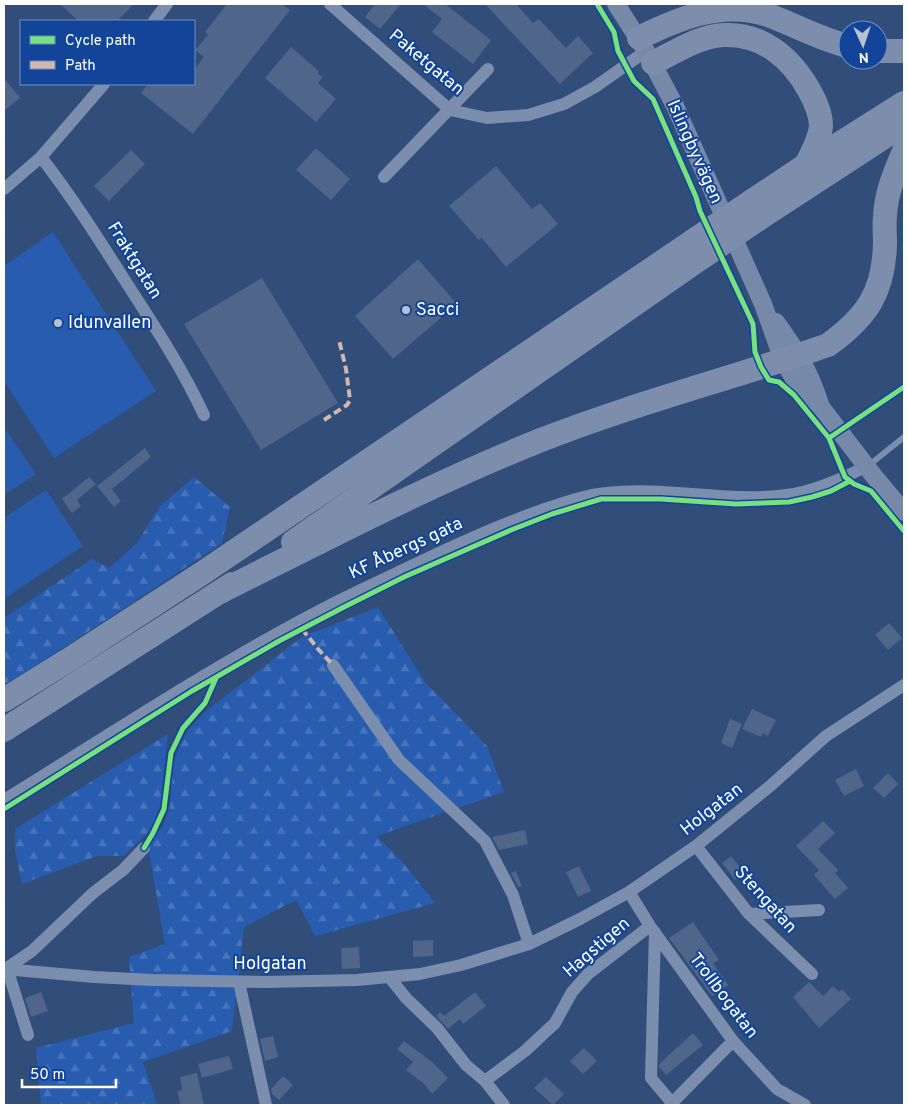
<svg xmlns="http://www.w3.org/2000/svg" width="908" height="1109" viewBox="0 0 908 1109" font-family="Overpass,sans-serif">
<defs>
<pattern id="forest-firs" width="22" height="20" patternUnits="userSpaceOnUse" patternTransform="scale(1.25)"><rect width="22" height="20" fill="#275caf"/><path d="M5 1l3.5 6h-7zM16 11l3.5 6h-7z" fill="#4774bb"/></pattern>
</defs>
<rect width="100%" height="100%" fill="#314d7a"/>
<path fill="#275caf" d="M53 232 156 391 54 458 4 381V266Z
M4 427 36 474 4 495Z
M46 490 83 546 4 599V518Z"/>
<path fill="url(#forest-firs)" d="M194 477 230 507 222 543 120 611 21 675 4 684V618L92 559 109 568 137 543 159 507Z
M378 607 425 682 487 746 504 792 377 836 405 865 435 903 315 936 296 900 244 927 232 1031 143 1062 157 1105H41L36 1048 134 1023 129 957 165 944 148 846 164 824 170 806 173 767 179 746 189 729 205 712 302 637Z
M168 734 160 806 150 830 124 856H97L22 884 15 851V829Z"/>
<path fill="#4f6589" d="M60 4H134L117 21H78Z
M227 4H282L290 10 193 134 141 93 148 84H194V70L204 57 195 50 208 35 205 32Z
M375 4H401L380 29 365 17Z
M423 4H445L491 40 473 64 432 32 442 19Z
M485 4H516L533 23 539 19 566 48 578 36 593 53 560 84Z
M291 47 319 71 318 74 323 77 318 83 336 99 316 122 265 78Z
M4 78 20 98 4 111Z
M316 148 350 179 331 200 296 170Z
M131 150 145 164 109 201 94 186Z
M496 166 532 209 540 203 558 224 506 267 482 238 479 240 449 206Z
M418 259 457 304 393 359 355 316Z
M262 278 338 403 261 450 184 324Z
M145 448 151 457 112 489 121 501 114 507 97 486Z
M89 477 96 484 77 500 81 506 72 513 62 499Z
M889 623 902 638 888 650 875 635Z
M752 709 776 720 768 736 763 733 761 737 742 729Z
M730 719 742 724 732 748 721 743Z
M856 769 864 786 844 796 835 780Z
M888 773 898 784 884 798 873 788Z
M823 821 835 833 818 849 838 870 835 873 848 888 835 899 814 875 819 870 796 846Z
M525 830 528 844 499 850 492 837Z
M731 856 744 872 735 880 722 863Z
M579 866 591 891 578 897 566 872Z
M516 871 522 886 518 887 511 873Z
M693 922 719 960 713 963 728 985 712 996 669 938Z
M433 940V956L413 957V941Z
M359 947 360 968 342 969 341 948Z
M809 982 823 996 833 986 839 992 842 989 851 999 819 1028 793 997Z
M41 992 48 1011 31 1017 25 998Z
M475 992 486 1006 463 1024 460 1019 448 1029 436 1016 440 1012 444 1016Z
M693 1033 703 1045 666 1075 659 1067 660 1063Z
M273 1036 278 1057 265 1061 260 1039Z
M404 1041 431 1061 448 1078 432 1094 424 1084 406 1070 413 1062 397 1049Z
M584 1048 597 1061 583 1074 570 1061Z
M229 1056 233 1069 202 1078 198 1064Z
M197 1073 204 1105H181L177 1091 182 1090 180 1077Z
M283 1076 293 1085 279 1100 272 1094 271 1089Z
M546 1077 564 1094 553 1105 534 1088Z"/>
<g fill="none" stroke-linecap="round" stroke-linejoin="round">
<path stroke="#7b8ead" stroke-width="6" d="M868 466 904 437"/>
<path stroke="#7b8ead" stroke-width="12" d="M330 4 450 110 487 118 528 115 564 104 595 87 646 51
M154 21 167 4
M41 157C75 201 103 246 133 293 159 333 184 372 204 415
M384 177 488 69
M4 189 41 157 104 84
M333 665 399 760 485 841 513 895 529 944
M4 800C106 737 207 670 313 614 348 595 384 579 420 562 466 540 512 519 560 504 575 499 591 494 606 493 667 486 727 503 787 495 815 491 842 479 867 466
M696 846 749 914 812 974
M629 892 650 926 733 1041 777 1089 805 1105
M749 914 819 910
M655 932 651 1078 672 1103
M4 969 94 977 153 980 266 982 357 980 420 974 461 965 529 944 580 919 629 892 696 846 769 787 826 736 904 685
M390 978 406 998 437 1028 466 1065 485 1081 504 1105
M239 982 266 1105
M28 1035 7 968 32 951 93 893 123 870 144 848
M485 1081 525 1051 555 1023 572 992 588 974 650 926
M670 1105 733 1041"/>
<path stroke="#7689a9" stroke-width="18" d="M616 4 646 51 675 106 763 304 783 360 797 384 821 407 873 475 904 512
M776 322C797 351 809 370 820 404"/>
<path stroke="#7c8eab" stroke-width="24" d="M639 38C679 18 723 0 768 15 795 25 820 39 848 46
M878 51H904
M653 63C675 52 699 36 724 35 762 33 791 58 809 90 815 101 821 113 821 126 820 139 812 153 806 165
M752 201 806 165 904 103
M760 218 904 124
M293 542 701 258
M220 592C326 539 431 484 541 440 635 403 733 378 828 345 867 317 884 292 885 243 885 234 884 225 885 216 886 193 895 172 904 151
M4 700 70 659 204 572 693 241
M4 730 232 584"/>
<path stroke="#7c8eab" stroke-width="24" d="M693 241 752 201
M701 258 760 218"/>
<path stroke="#d1b7ad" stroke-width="4" stroke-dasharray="8 4" stroke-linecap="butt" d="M324 420 347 405 350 400 346 369 339 340
M302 629 318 649 333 665"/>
<defs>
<path id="cycleway" d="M597 4 614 32 618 51 634 81 653 99 696 197 700 211 753 324 755 352 761 367 769 380 779 382 794 395 829 438 845 477 854 484 871 491 904 531
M829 438 904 387
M4 809 192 691 279 641 344 607 404 577 511 530 552 514 601 499H661L736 504 789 502 812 497 831 491 850 481
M144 848 153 833 164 809 171 753 183 728 205 703 216 678"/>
</defs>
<use href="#cycleway" stroke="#124599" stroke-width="8"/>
<use href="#cycleway" stroke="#77e17e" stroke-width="5"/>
</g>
<g fill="#b7c1d0" stroke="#124599" stroke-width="2">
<circle cx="406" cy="310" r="5"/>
<circle cx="58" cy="323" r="5"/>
</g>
<g text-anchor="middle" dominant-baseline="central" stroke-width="4" stroke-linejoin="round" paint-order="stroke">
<g font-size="18" fill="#fff" stroke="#124599">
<text transform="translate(426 63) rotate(40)">Paketgatan</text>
<text transform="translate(694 152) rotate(66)">Islingbyvägen</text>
<text transform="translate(134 261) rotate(58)">Fraktgatan</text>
<text transform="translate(406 549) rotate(-25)">KF Åbergs gata</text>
<text transform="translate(712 810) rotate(-38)">Holgatan</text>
<text transform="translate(765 900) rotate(48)">Stengatan</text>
<text transform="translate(597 948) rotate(-41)">Hagstigen</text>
<text x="270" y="964">Holgatan</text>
<text transform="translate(723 996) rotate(53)">Trollbogatan</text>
</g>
<g font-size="18" fill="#fff" stroke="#124599" text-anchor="start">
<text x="416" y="310">Sacci</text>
<text x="68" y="323">Idunvallen</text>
</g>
</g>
<rect width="908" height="1109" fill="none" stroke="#ffffff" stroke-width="10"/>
<rect x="20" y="20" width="175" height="65" fill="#124599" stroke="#718fc2"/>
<rect x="30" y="36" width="25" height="8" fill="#77e17e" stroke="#718fc2"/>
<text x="65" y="45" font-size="15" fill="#ffffff">Cycle path</text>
<rect x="30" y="61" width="25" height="8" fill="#d1b7ad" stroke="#718fc2"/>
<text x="65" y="70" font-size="15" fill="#ffffff">Path</text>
<g transform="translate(863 45) rotate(177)"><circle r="24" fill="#124599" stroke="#718fc2"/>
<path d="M0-4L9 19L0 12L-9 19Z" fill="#b7c1d0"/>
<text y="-8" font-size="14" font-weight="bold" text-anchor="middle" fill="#ffffff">N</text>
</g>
<path d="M22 1079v8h94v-8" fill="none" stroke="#ffffff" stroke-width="2.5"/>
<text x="30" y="1079" font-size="15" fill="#ffffff" stroke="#124599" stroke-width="4" paint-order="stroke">50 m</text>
</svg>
